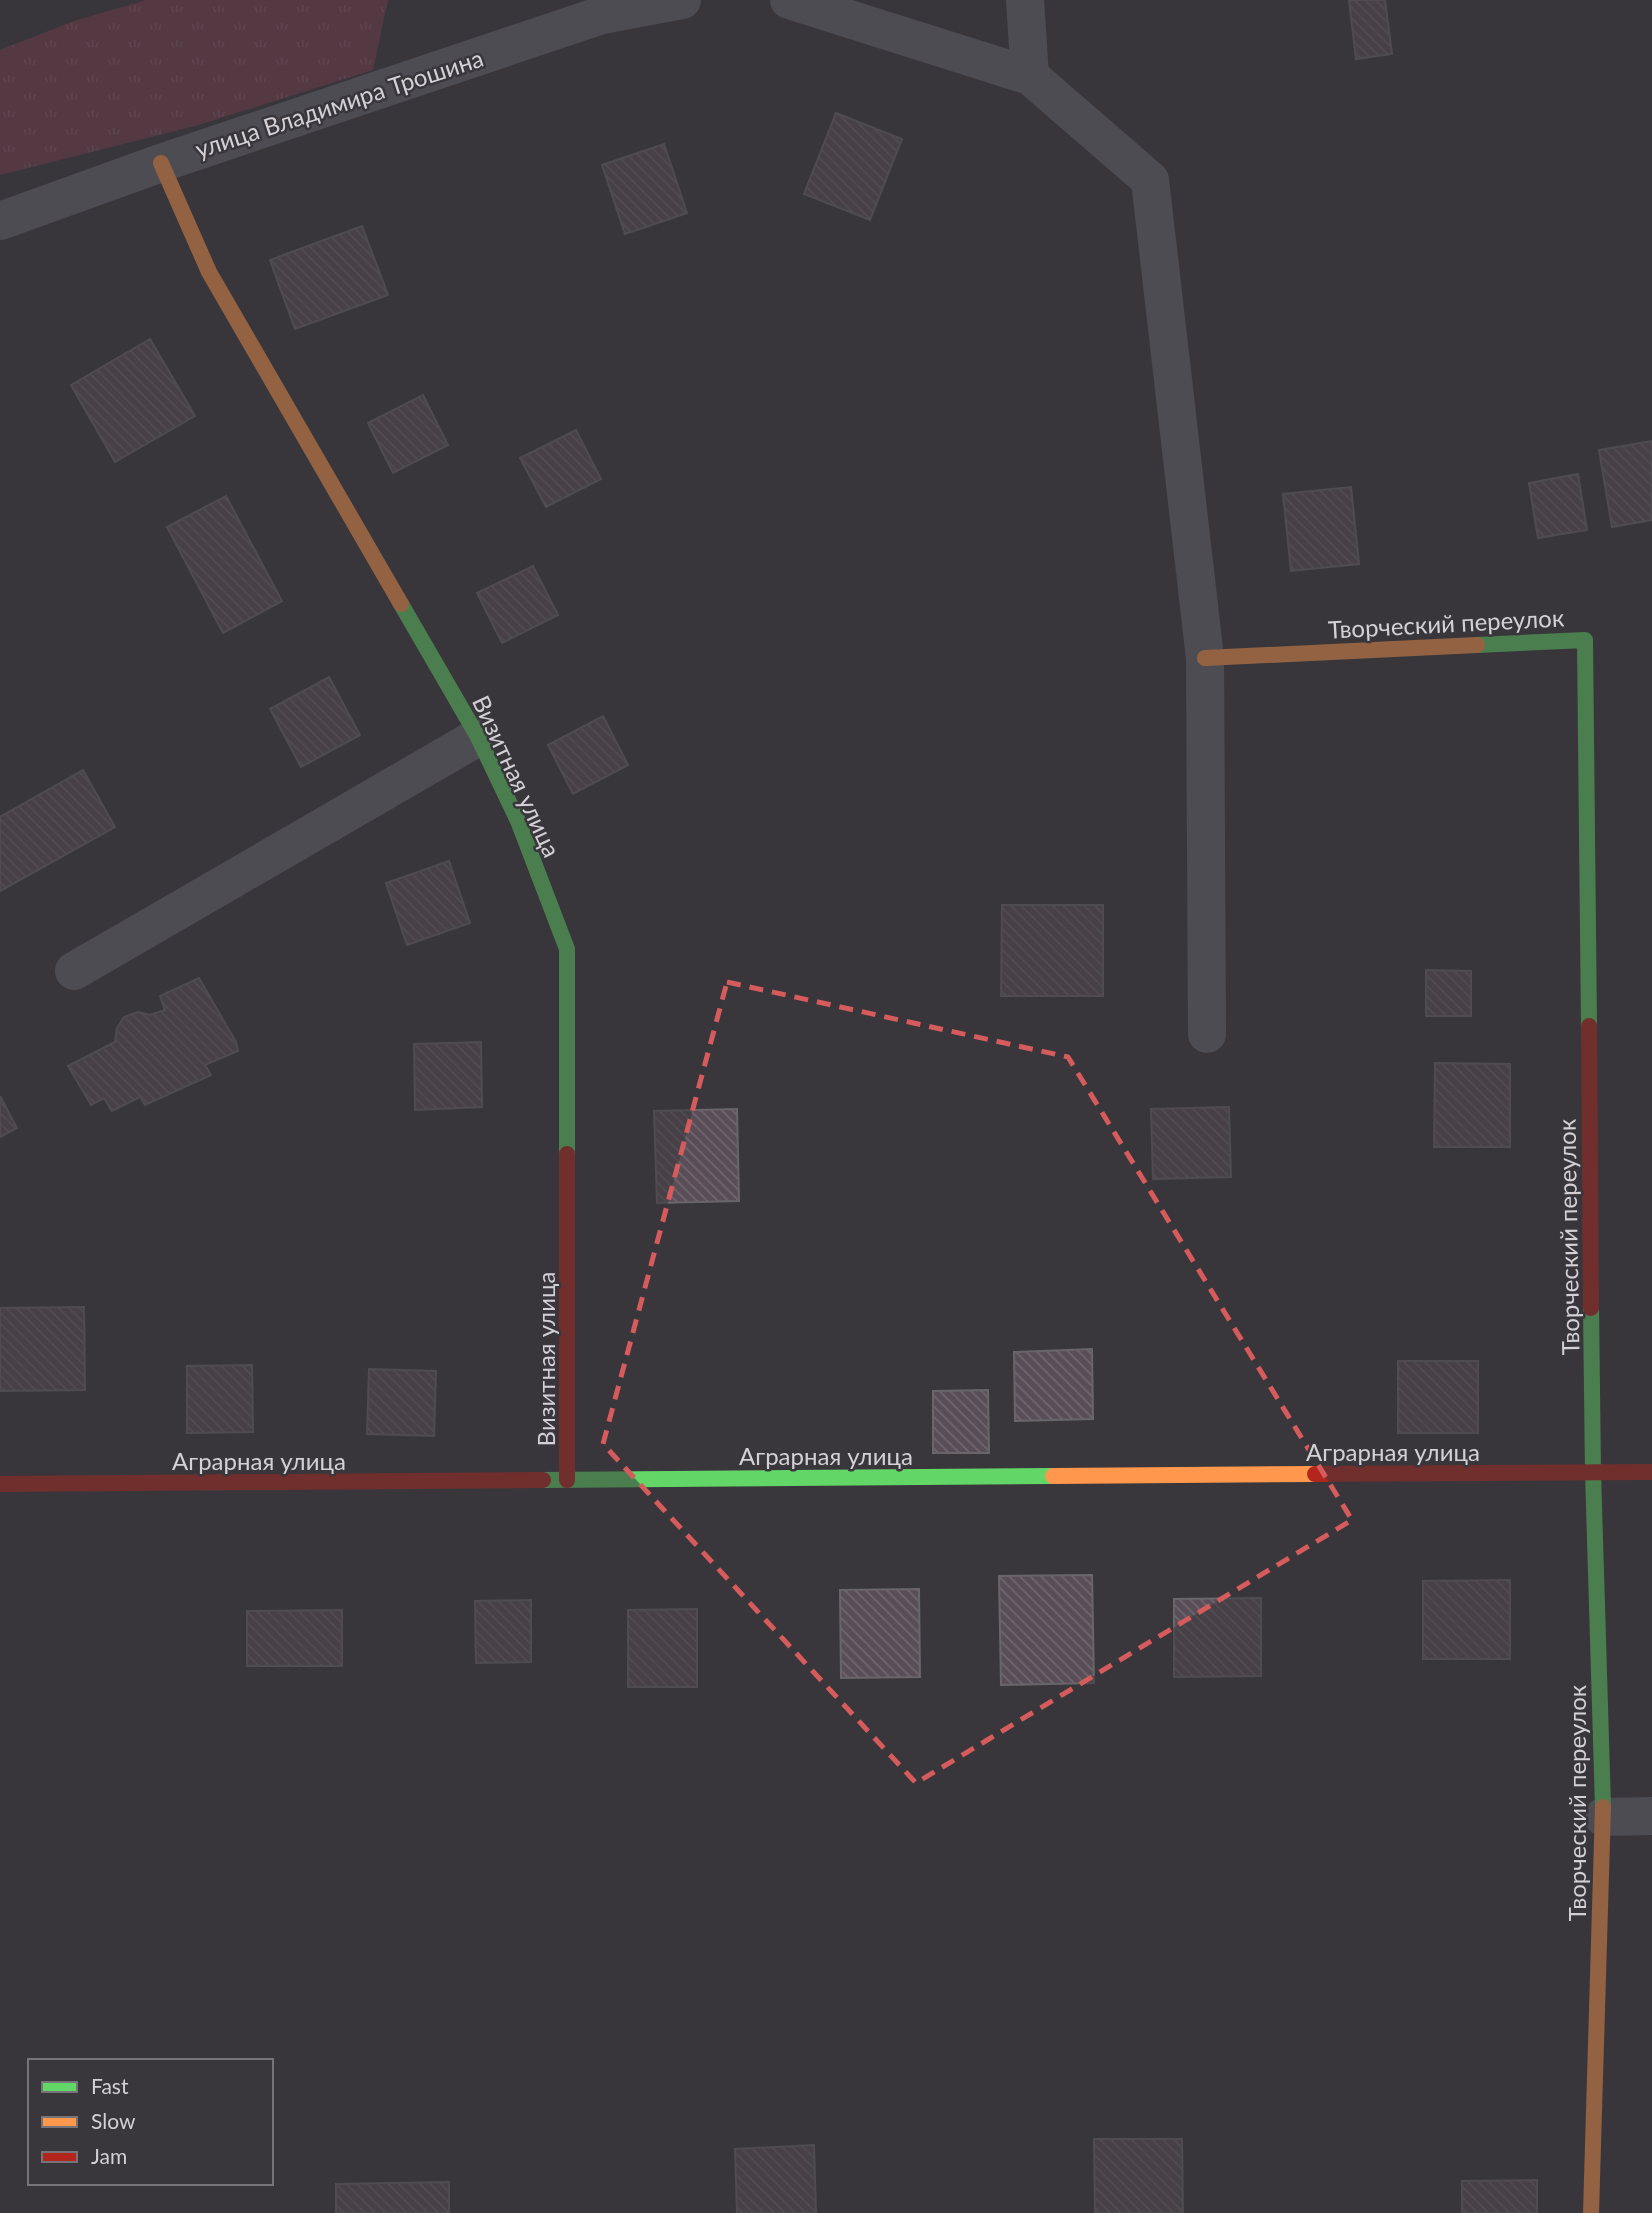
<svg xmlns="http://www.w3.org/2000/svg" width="1652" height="2213" viewBox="0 0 1652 2213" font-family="Lato,sans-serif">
<defs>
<pattern id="grass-tufts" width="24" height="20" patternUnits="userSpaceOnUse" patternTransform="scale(1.75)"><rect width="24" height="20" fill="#753b4d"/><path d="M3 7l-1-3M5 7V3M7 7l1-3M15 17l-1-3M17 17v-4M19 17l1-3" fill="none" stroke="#885666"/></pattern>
<pattern id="building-back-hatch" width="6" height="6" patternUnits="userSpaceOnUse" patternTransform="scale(1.75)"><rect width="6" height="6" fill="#594e57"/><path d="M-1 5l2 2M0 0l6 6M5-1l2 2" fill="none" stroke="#70666e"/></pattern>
</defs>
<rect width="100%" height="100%" fill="#39373b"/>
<path fill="url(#grass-tufts)" d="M146 0H388L373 70 195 126 0 175V50L74 21Z"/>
<path fill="url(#building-back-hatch)" stroke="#686669" stroke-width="2" d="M1349 0H1385L1392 54 1356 59Z
M836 113 902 139 870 220 804 194Z
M664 144 687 213 625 234 602 165Z
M362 226 388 295 295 329 270 260Z
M150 339 195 416 115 462 71 385Z
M423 395 448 445 393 473 368 423Z
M576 430 601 479 546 507 520 458Z
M1652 441V520L1612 527 1599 450Z
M1578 474 1587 530 1538 538 1529 483Z
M1351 487 1359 564 1291 571 1283 494Z
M226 496 282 601 223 633 167 527Z
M533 566 558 615 502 643 477 593Z
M329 677 360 735 301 767 270 709Z
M603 716 628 765 573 794 548 745Z
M83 770 115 827 0 891V817Z
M449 861 470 923 407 945 386 883Z
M1002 905H1103V996H1001Z
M1426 970 1471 971V1016H1426Z
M199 978 236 1042 238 1051 205 1065 211 1075 145 1105 140 1097 112 1111 104 1098 91 1105 68 1066 115 1042 117 1028 124 1017 138 1012 150 1015 165 1010 160 996Z
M481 1042 482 1107 415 1110 414 1044Z
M1435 1063 1510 1064V1147H1434Z
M0 1096 17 1128 0 1137Z
M1229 1107 1231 1177 1153 1179 1151 1109Z
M737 1109 739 1201 657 1203 654 1111Z
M84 1307 85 1390 0 1391V1308Z
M1092 1349 1093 1419 1015 1421 1014 1352Z
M1398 1361H1478V1433H1398Z
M252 1365 253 1432 187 1433V1366Z
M369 1369 436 1371 434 1436 367 1434Z
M988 1390 989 1453H933V1391Z
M1092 1575 1094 1683 1001 1685 999 1576Z
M1510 1580V1659H1423V1581Z
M919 1589 920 1677 841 1678 840 1590Z
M1261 1598V1676L1174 1677V1599Z
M531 1600V1662L476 1663 475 1601Z
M697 1609V1687H628V1610Z
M342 1610V1666H247V1611Z
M1094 2139H1182L1183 2213H1095Z
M814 2145 816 2213H737L735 2149Z
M1537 2180V2213H1462V2181Z
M449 2182V2213H336V2184Z"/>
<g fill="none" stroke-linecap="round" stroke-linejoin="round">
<path stroke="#686771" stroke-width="38" d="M789 0 1030 76
M1025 0 1030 76 1150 180 1205 658 1207 1034
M0 221 161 163 602 15 682 0
M74 971 478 737
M1603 1817 1652 1816"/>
<path stroke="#63d668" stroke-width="16" d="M401 604 478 737 518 821 567 949V1154
M1477 645 1585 640 1589 1026
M1591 1308 1593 1472 1603 1807
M543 1480 1053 1476"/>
<path stroke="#ff974d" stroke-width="16" d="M161 163 209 272 401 604
M1205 658 1477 645
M1053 1476 1315 1474
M1591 2213 1603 1807"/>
<path stroke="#b3261e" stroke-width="16" d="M1589 1026 1591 1308
M567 1154V1480
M1315 1474 1652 1472
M0 1484 543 1480"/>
</g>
<path d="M0 0H1652V2213H0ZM727 982 1068 1057 1352 1520 916 1783 603 1444Z" fill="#39373b" fill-opacity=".55" fill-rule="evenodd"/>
<path fill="none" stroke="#d55b5c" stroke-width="5" stroke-dasharray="14 9" stroke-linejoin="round" d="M727 982 1068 1057 1352 1520 916 1783 603 1444Z"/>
<g text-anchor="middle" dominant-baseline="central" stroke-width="5" stroke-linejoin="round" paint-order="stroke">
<g font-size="24" fill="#d3d1d5" stroke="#39363c">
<text transform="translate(339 103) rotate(-18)">улица Владимира Трошина</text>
<text transform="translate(1446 623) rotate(-3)">Творческий переулок</text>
<text transform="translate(517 776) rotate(65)">Визитная улица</text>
<text transform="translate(1568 1237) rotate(-91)">Творческий переулок</text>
<text transform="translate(545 1359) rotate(-90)">Визитная улица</text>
<text x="1393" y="1451">Аграрная улица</text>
<text x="826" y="1455">Аграрная улица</text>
<text x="259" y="1460">Аграрная улица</text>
<text transform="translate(1576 1803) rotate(-90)">Творческий переулок</text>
</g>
</g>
<rect x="28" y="2059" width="245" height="126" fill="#39363c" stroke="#777479" stroke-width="2"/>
<rect x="42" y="2082" width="35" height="10" fill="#63d668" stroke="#777479" stroke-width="2"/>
<text x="91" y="2094" font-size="21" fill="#d3d1d5">Fast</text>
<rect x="42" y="2117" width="35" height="10" fill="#ff974d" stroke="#777479" stroke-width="2"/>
<text x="91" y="2129" font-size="21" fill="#d3d1d5">Slow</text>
<rect x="42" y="2152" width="35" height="10" fill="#b3261e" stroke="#777479" stroke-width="2"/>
<text x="91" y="2164" font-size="21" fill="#d3d1d5">Jam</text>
</svg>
